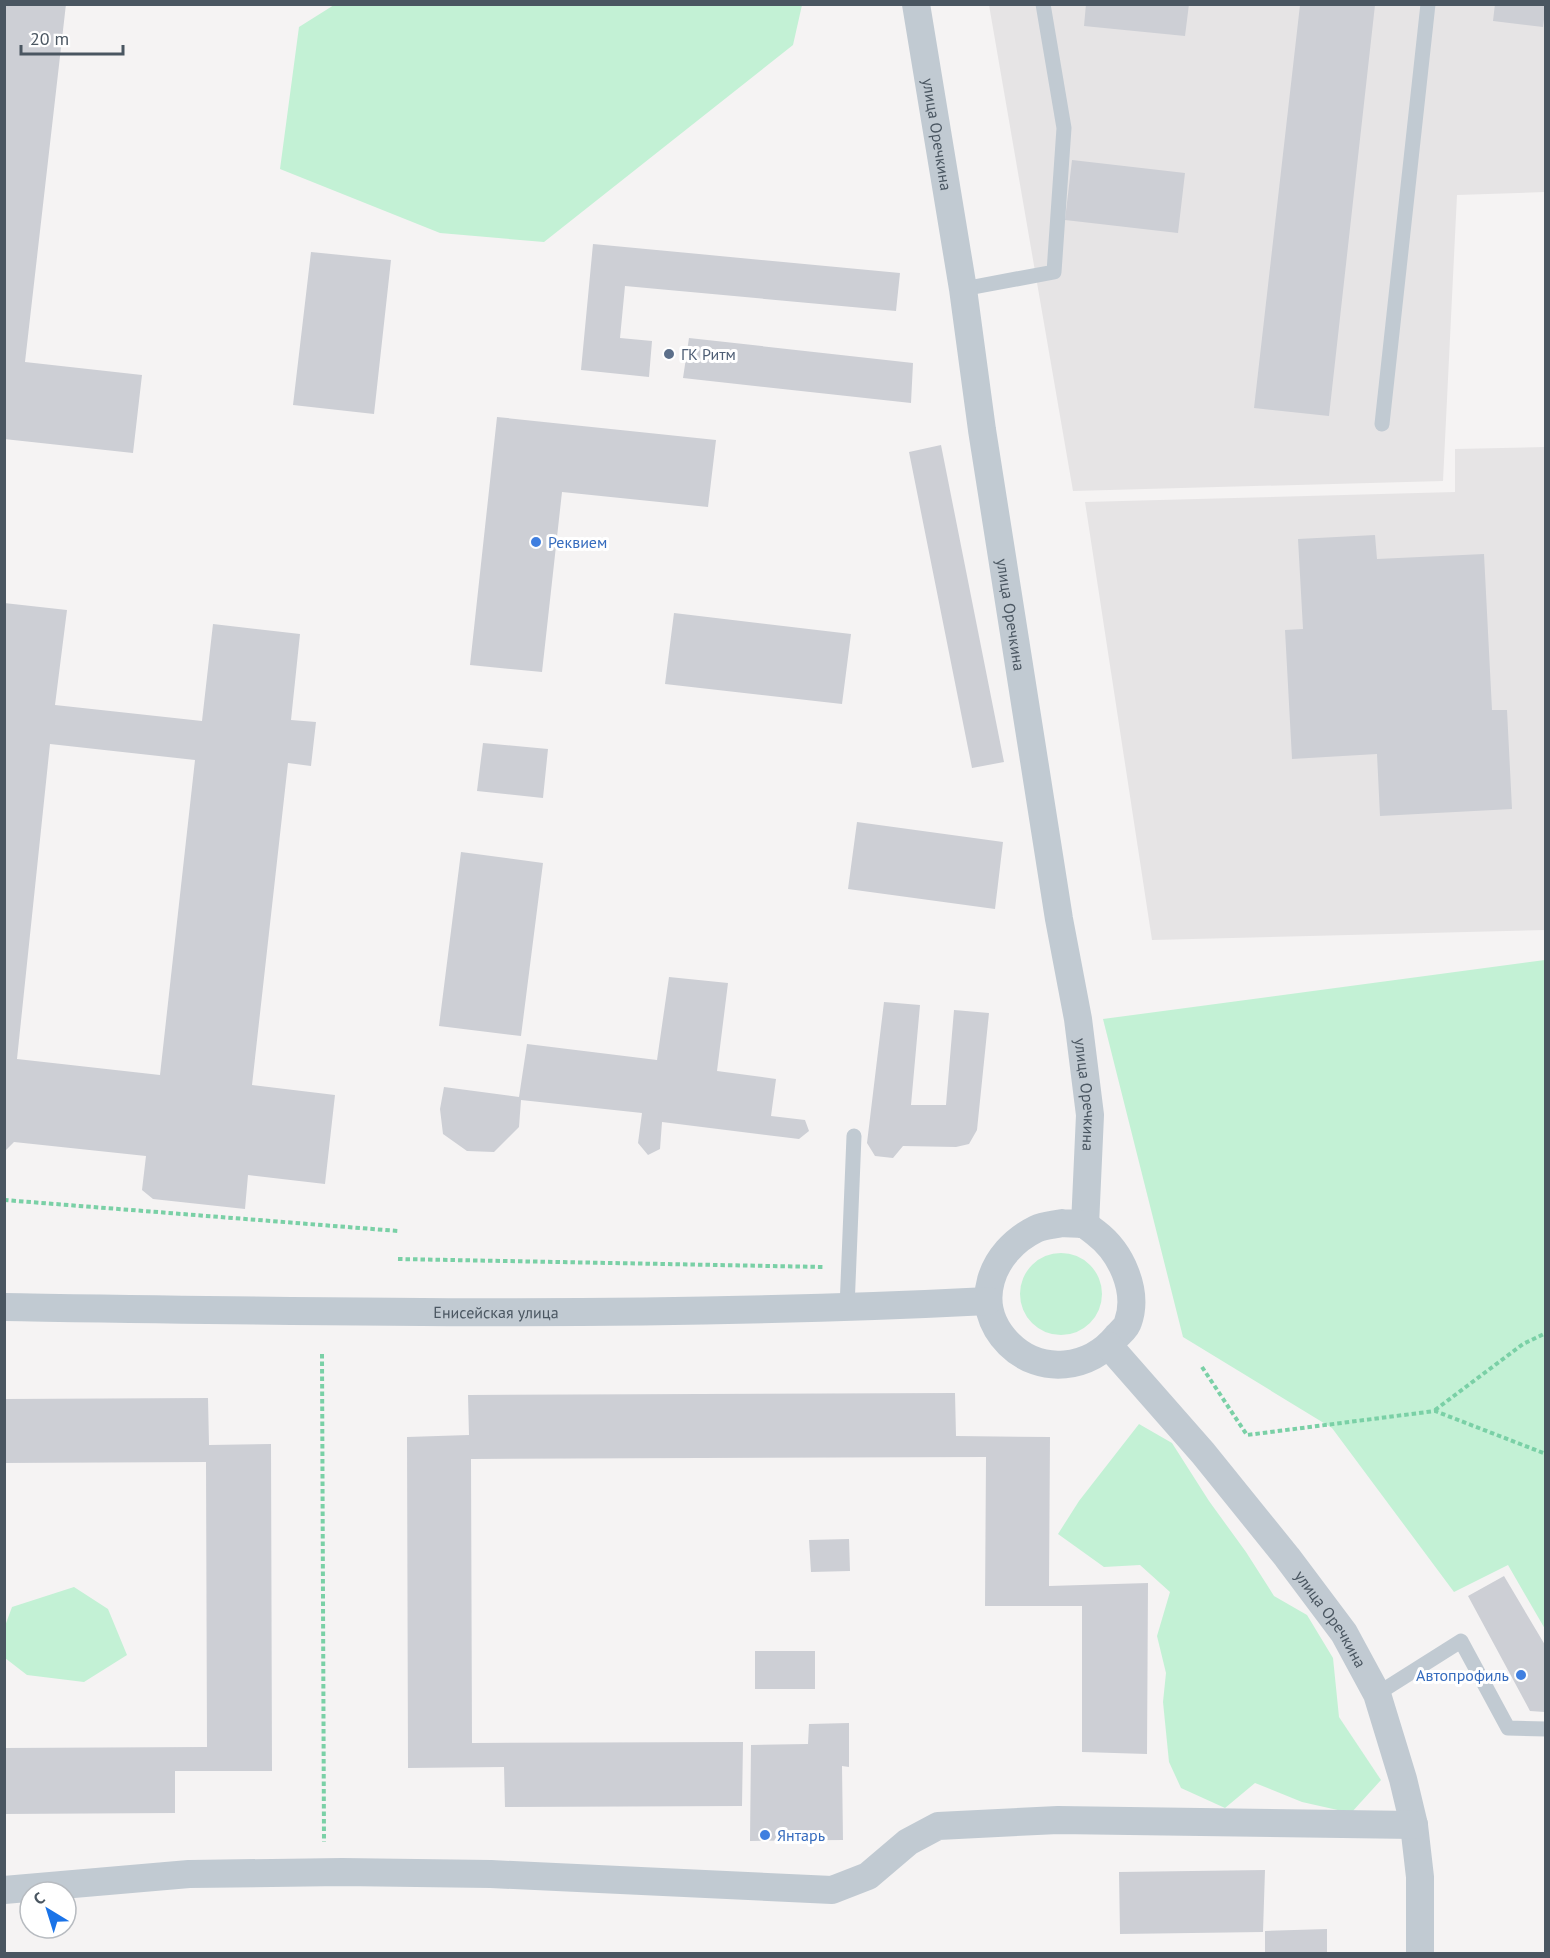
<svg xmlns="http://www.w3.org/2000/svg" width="1550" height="1958" viewBox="0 0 1550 1958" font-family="'PT Sans',sans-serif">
<rect width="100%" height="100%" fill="#f5f3f3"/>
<path fill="#e6e4e5" d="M989 5H1545V192L1457 195 1443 481 1073 491Z
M1545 447V930L1152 940 1085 502 1455 492V449Z"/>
<path fill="#c3f1d5" d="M334 5V4L802 5 793 45 544 242 440 233 280 169 299 27Z
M1545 960H1546L1545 1629 1508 1565 1454 1592 1332 1428 1183 1337 1103 1019Z
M1020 1294a41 41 0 1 1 82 0a41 41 0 1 1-82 0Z
M1139 1424 1172 1443 1209 1501 1246 1552 1274 1596 1307 1615 1333 1658 1339 1717 1381 1780 1351 1813 1302 1802 1255 1783 1225 1808 1181 1788 1169 1762 1163 1702 1166 1673 1157 1636 1170 1592 1140 1565 1104 1567 1058 1534 1079 1501Z
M74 1587 108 1609 127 1655 84 1682 27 1675 5 1658V1626L12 1607Z"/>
<path fill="#cdcfd5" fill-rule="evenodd" d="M4 4H66L25 362 142 375 133 453 4 439Z
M1086 4H1189L1185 36 1084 26Z
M1495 4H1546L1543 27 1493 21Z
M1300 5H1375L1329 416 1254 408Z
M1072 160 1185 173 1178 233 1065 220Z
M593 244 900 273 896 311 625 286 620 338 652 341 649 377 581 370Z
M311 252 391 260 374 414 293 405Z
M689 338 913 363 911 403 683 378Z
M497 417 716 440 708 507 562 492 542 672 470 665Z
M941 445 1004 762 972 768 909 452Z
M1375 535 1377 559 1484 554 1492 710H1507L1512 809 1380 816 1377 754 1292 759 1285 630 1303 629 1298 539Z
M4 603 67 610 55 705 202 721 213 624 300 634 291 720 316 722 311 766 288 763 252 1085 335 1095 325 1184 248 1175 245 1209 153 1199 142 1190 146 1156 14 1142 4 1152ZM50 744 195 760 160 1075 17 1059Z
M674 613 851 634 842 704 665 684Z
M483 743 548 749 543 798 477 791Z
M857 822 1003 842 995 909 848 889Z
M461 852 543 863 521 1036 439 1026Z
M669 977 728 983 717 1071 776 1079 771 1116 805 1120 809 1131 799 1139 662 1122 660 1149 648 1155 638 1143 642 1113 521 1100 519 1127 494 1152 467 1151 443 1134 440 1109 444 1087 519 1097 527 1044 657 1060Z
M884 1002 920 1005 911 1105H946L954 1010 989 1013 977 1130 969 1144 956 1147 903 1146 893 1158 875 1156 867 1143Z
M955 1393 956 1436 1050 1437 1049 1586 1148 1583 1147 1754 1082 1752V1606H985L986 1457 471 1459 472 1743 743 1742 742 1806 505 1807 504 1767 408 1768 407 1437 469 1435 468 1395Z
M208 1398 209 1445 271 1444 272 1771H175V1813L4 1814V1748L207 1747 206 1462 4 1463V1399Z
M849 1539 850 1571 811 1572 809 1540Z
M1504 1576 1545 1645V1712L1530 1711 1468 1596Z
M755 1651H815V1689H755Z
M849 1723V1767L842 1766 843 1840 750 1841 751 1745 808 1744 809 1724Z
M1265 1870 1263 1932 1120 1934 1119 1872Z
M1327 1929V1953H1265V1931Z"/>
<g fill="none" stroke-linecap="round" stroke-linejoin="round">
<path stroke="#7ad0a6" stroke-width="4" stroke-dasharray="4.5 3" stroke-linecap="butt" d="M4 1200 398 1231
M398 1259 824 1267
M322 1354 324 1842
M1202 1367 1247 1435 1435 1411 1546 1454
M1435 1410 1523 1344 1546 1333"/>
<path stroke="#c1cad2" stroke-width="15" d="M963 289 1054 272 1064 128 1043 4
M1382 424 1428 4
M847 1308 854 1136
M1377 1694 1461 1641 1508 1728 1546 1729"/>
<g stroke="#c1cad2" stroke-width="28">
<path id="s1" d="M916 4 963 289 982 430 1059 919 1078 1019 1090 1115 1085 1225"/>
<path d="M1062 1223C1069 1224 1079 1223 1085 1225 1089 1227 1093 1231 1096 1233 1121 1252 1139 1291 1128 1322 1127 1327 1121 1332 1117 1336 1090 1369 1041 1376 1009 1344 970 1305 991 1251 1036 1229 1044 1225 1054 1225 1062 1223Z"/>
<path id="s2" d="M4 1307C332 1312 660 1318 988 1301"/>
<path id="s3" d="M1109 1346 1203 1453 1287 1557 1344 1633 1377 1694 1403 1779 1414 1825 1420 1877V1954"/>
<path d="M4 1890 189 1874 342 1872 491 1874 832 1890 868 1876 908 1842 938 1826 1058 1820 1414 1825"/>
</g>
</g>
<circle fill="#5c6f8a" stroke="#fff" stroke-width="2" cx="669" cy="354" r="6"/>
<g fill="#3f7fe0" stroke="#fff" stroke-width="2">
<circle cx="536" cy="542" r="6"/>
<circle cx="1521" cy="1675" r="6"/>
<circle cx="765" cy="1835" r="6"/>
</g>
<g text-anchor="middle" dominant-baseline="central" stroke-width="6" stroke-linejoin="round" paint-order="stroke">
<g font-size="16" fill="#4a5661" stroke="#fff">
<text stroke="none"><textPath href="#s1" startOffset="132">улица Оречкина</textPath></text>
<text stroke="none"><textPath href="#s1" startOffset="618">улица Оречкина</textPath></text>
<text stroke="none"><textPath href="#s1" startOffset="1104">улица Оречкина</textPath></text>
<text stroke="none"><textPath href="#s2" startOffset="492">Енисейская улица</textPath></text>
<text stroke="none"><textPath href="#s3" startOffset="352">улица Оречкина</textPath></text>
</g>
<g font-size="16" fill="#4e5e75" stroke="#fff" text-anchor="start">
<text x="681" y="354">ГК Ритм</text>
</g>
<g font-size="16" fill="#366cbe" stroke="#fff" text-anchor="start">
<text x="548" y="542">Реквием</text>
<text x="1509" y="1675" text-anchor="end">Автопрофиль</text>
<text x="777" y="1835">Янтарь</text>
</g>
</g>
<rect width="1550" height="1958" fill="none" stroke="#4a5661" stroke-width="12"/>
<g transform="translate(48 1910) rotate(322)"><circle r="28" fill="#ffffff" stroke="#b7bbc0" stroke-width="1.5"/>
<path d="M0-4.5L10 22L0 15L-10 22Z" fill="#1a73e8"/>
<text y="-9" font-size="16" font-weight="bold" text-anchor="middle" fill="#4a5661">С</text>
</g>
<path d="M21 45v9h102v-9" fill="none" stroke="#4a5661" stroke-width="3"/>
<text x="30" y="45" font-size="18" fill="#4a5661" stroke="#ffffff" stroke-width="4.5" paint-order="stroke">20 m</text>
</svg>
